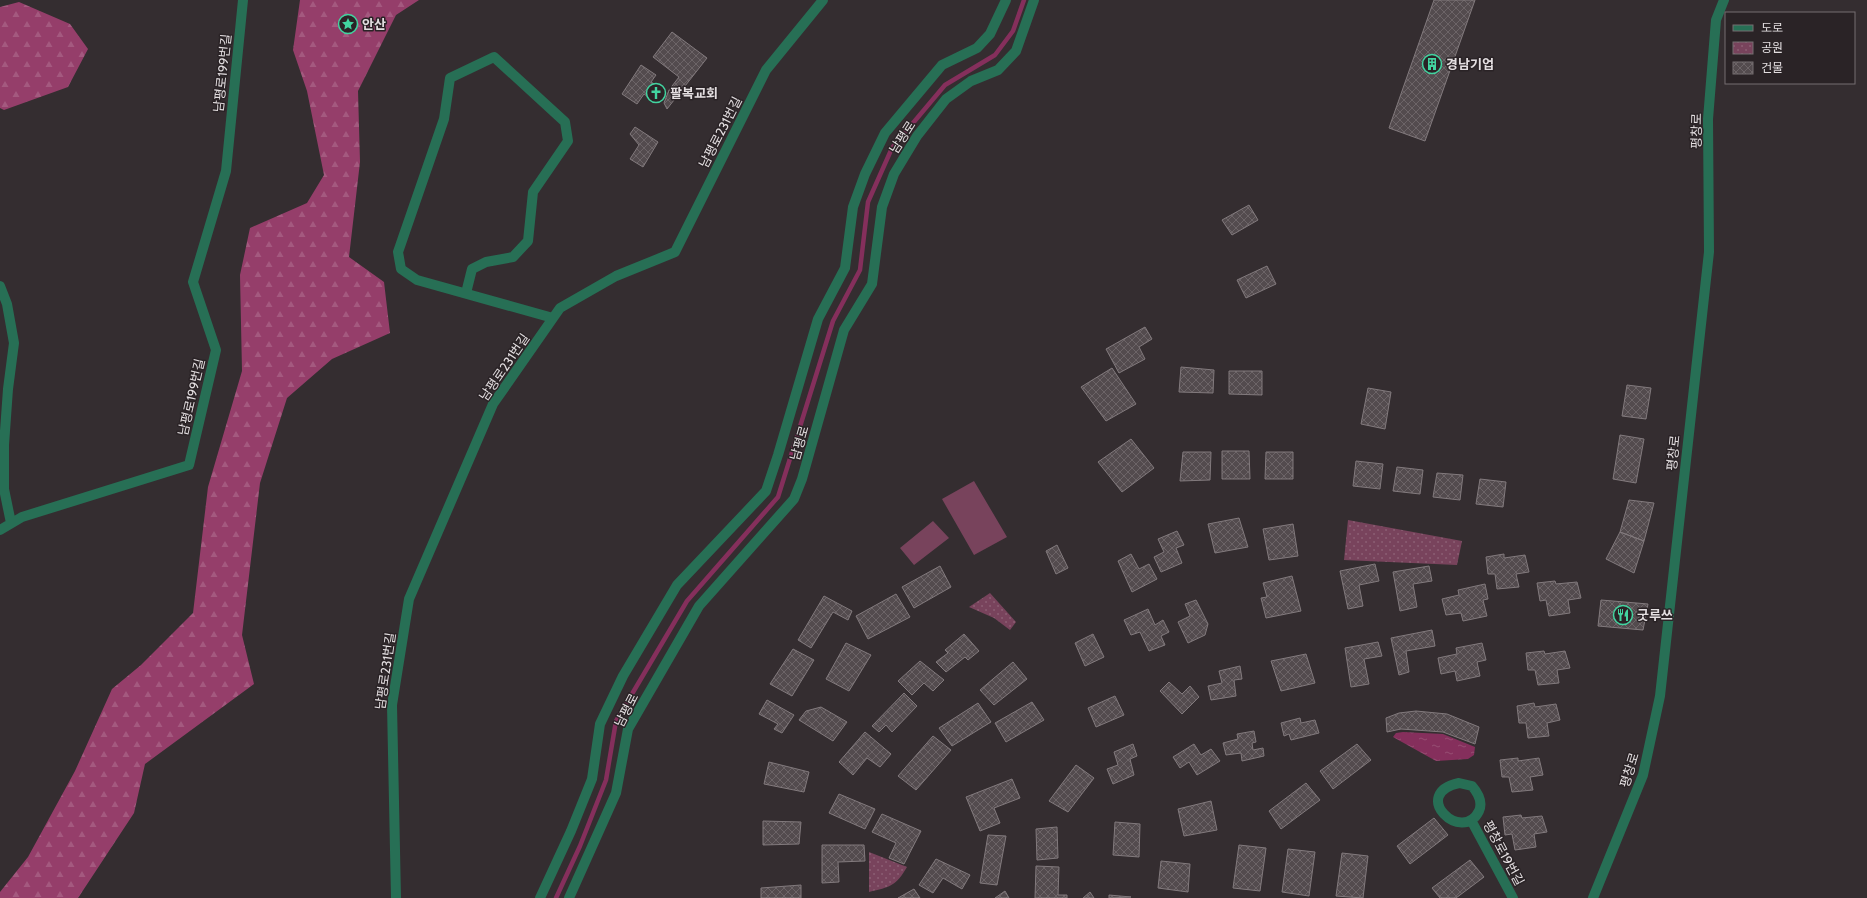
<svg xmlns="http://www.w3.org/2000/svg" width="1867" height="898" viewBox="0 0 1867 898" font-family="Cabin,'Noto Sans KR',sans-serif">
<defs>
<pattern id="forest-firs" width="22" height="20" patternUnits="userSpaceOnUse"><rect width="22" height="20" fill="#953e6a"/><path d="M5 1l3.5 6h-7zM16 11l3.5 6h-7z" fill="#a4597f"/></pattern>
<pattern id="park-dots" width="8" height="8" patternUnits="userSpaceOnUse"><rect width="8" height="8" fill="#78435c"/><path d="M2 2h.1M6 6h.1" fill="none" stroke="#8b5e73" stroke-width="1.8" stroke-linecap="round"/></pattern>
<pattern id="water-ripples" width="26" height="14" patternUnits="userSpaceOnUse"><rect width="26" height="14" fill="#852f5c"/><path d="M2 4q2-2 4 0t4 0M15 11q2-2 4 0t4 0" fill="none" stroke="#964d73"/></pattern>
<pattern id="building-cross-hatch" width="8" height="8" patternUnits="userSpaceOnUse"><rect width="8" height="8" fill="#534b4e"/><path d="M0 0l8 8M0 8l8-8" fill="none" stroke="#6c6467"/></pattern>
</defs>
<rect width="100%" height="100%" fill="#342d30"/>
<path fill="url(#forest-firs)" d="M300 0H419L396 15 358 91 360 162 349 257 384 282 390 333 332 359 287 398 260 483 242 635 254 684 145 764 134 813 78 898H0V892L28 857 75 771 112 689 141 665 193 613 208 487 242 371 240 275 250 228 307 203 324 175 307 91 293 50Z
M19 2 70 24 88 49 68 87 4 110 0 108V7Z"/>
<path fill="url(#park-dots)" d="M1348 520 1462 541 1457 565 1344 560Z
M990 593 1016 622 1010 630 994 618 969 607Z
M869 852 907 867C896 886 890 887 869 892Z"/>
<path fill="#78435c" d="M974 481 1007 537 974 555 942 499Z
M933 521 949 538 914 565 900 548Z"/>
<path fill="url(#water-ripples)" d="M1403 732 1443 734 1475 747 1474 755 1468 759 1436 761 1393 737 1396 733Z"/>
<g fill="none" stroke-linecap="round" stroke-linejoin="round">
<path stroke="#852f5c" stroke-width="4.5" d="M556 898 580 846 606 780 616 721 687 601 778 497 833 321 860 270 868 202 892 148 945 85 995 55 1013 31 1024 0"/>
</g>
<path fill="url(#building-cross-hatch)" stroke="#827a7d" d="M1434 0H1475L1425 141 1389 128Z
M672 32 707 58 667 109 664 103 669 90 679 77 653 57Z
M641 65 656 75 651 82 659 87 651 99 644 94 637 104 622 94Z
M635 127 658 142 643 167 630 159 639 145 630 134Z
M1249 205 1258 220 1232 235 1222 220Z
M1267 266 1276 284 1246 298 1237 280Z
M1145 327 1152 339 1139 347 1145 359 1119 373 1106 349Z
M1181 367 1214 370 1213 393 1179 392Z
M1112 368 1136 404 1106 421 1081 387Z
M1229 371H1262V395L1229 394Z
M1627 385 1651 388 1646 419 1622 416Z
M1368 388 1391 392 1385 429 1361 424Z
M1620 435 1644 439 1636 483 1613 479Z
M1131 439 1154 468 1122 492 1098 462Z
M1222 451H1249L1250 479H1222Z
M1183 452H1211L1210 480 1180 481Z
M1266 452H1293V479H1265Z
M1356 461 1383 464 1380 489 1353 486Z
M1397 467 1423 470 1420 494 1393 491Z
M1437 473 1463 475 1460 500 1433 497Z
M1480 479 1506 482 1503 507 1476 504Z
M1629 500 1654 503 1644 541 1620 532Z
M1239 518 1248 547 1215 553 1208 524Z
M1293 524 1298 556 1269 560 1263 529Z
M1177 531 1184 545 1176 548 1182 563 1161 572 1154 557 1164 552 1158 539Z
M1620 532 1644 541 1634 573 1606 559Z
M1057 545 1068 568 1056 574 1046 551Z
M1131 554 1139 569 1149 564 1157 579 1132 592 1118 561Z
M1504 554V558L1525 555 1529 572 1516 574 1519 587 1497 589 1495 574H1488L1486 557Z
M1375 564 1379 581 1359 585 1363 606 1348 609 1340 571Z
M940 566 951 587 914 608 902 587Z
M1429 566 1432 581 1413 584 1417 607 1400 611 1393 572Z
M1292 576 1301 611 1266 618 1261 598 1267 597 1263 583Z
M1555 581 1556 584 1577 582 1581 598 1568 600 1570 613 1549 616 1546 600 1540 601 1537 583Z
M1485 584 1488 599 1483 600 1487 616 1463 621 1461 613 1446 615 1442 599 1459 595 1458 590Z
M896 594 910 617 868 639 856 616Z
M824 596 852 611 848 620 833 612 811 648 798 640Z
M1196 600 1208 624 1205 635 1188 643 1178 622 1190 616 1185 604Z
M1601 600 1648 604 1643 630 1598 626Z
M1148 609 1155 625 1163 620 1169 632 1161 636 1165 645 1149 651 1140 632 1131 635 1124 620Z
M1432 630 1435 646 1406 651 1409 672 1399 675 1391 638Z
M964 634 979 651 968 660 965 657 946 672 936 662 948 653 945 650Z
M1093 634 1104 657 1085 666 1075 643Z
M1378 642 1382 656 1364 659 1369 684 1351 687 1345 648Z
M846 643 871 655 849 691 826 679Z
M1482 643 1486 660 1477 662 1480 676 1457 681 1455 671 1441 674 1438 658 1457 654 1456 648Z
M793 649 814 660 792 696 770 684Z
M1544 651 1545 654 1565 651 1570 668 1557 670 1559 683 1538 685 1535 670H1528L1526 653Z
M1306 654 1315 683 1281 691 1271 661Z
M920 661 944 680 933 691 924 683 912 695 898 681Z
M1013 662 1027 679 994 705 980 690Z
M1240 666 1242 679 1234 680 1236 696 1211 700 1208 686 1222 683 1219 671Z
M1169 682 1182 694 1190 686 1199 697 1182 714 1160 691Z
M904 693 917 706 892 732 886 725 879 732 872 726Z
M1115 696 1124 715 1096 727 1088 708Z
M767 700 794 715 782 733 774 729 778 724 759 714Z
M1032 702 1044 720 1006 742 995 723Z
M978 703 991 722 952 746 939 728Z
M1534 703 1535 707 1556 704 1560 720 1547 723 1549 736 1528 738 1526 723H1519L1517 706Z
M821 707 847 722 833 741 799 720 806 711Z
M1416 711 1447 714 1479 727 1475 744 1443 732 1401 729 1387 732 1386 718 1399 713Z
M1300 718 1301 723 1315 720 1319 733 1291 740 1289 734 1284 736 1281 723Z
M1254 731 1256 742 1252 743 1253 750 1263 748 1264 756 1242 761 1241 753 1226 755 1223 743 1238 739 1237 734Z
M865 732 891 754 880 767 867 758 853 775 839 762Z
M933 736 951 750 916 790 898 776Z
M1133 744 1137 756 1130 759 1134 775 1113 784 1107 769 1118 765 1114 752Z
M1194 744 1201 755 1211 749 1220 761 1197 775 1189 762 1180 768 1173 757Z
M1357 744 1371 760 1333 789 1320 771Z
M1518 758V761L1539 758 1543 775 1530 777 1533 790 1512 792 1509 777H1502L1500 760Z
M769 762 809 772 804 792 764 784Z
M1076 765 1094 778 1068 812 1049 801Z
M1012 779 1020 798 994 808 1000 823 980 831 966 797Z
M1306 783 1320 800 1281 829 1269 811Z
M839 794 875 809 865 829 829 813Z
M1211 801 1217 830 1184 836 1178 809Z
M882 814 921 831 904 864 889 858 896 843 872 832Z
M1521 815 1522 818 1542 816 1547 832 1534 834 1536 847 1515 850 1512 834 1505 835 1503 817Z
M1434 818 1448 835 1410 864 1397 846Z
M763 821 801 822 799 844 763 845Z
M1115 822 1140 824 1139 857 1113 855Z
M1057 827 1058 858 1037 860 1036 829Z
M988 835 1006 836 997 885 980 883Z
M822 845H864L865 861 838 862 839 882 822 883Z
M1239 845 1266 848 1260 891 1233 888Z
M1288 849 1315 852 1309 896 1282 892Z
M1342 853 1368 856 1363 898 1336 896Z
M936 859 970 875 962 889 943 878 933 893 919 885Z
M1470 860 1484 877 1456 898H1440L1432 888Z
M1161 861 1190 864 1188 892 1158 888Z
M1036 866 1059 867 1058 895H1067V898H1035Z
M801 885V898H761V888Z
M914 889 920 898H898Z
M1005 891 1009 898H995Z
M1090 892 1094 898H1083Z
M1109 895 1131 897 1109 898Z"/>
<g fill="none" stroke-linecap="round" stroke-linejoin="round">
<path stroke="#276f55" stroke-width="10" d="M0 286 7 304 14 343 8 389 4 445V489L11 523
M466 293 472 269 486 262 513 257 528 241 533 192 568 141 565 122 494 57 450 78 444 119 398 252 401 269 417 280 553 318
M0 530 22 517 189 465 216 350 193 282 226 171 243 0
M1459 783 1472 786C1478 793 1483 802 1479 811 1462 845 1409 794 1459 783Z
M1471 820 1513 898
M396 898 392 705 409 599 493 404 560 308 616 276 675 252 766 70 823 0
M540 898 571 831 592 779 600 724 623 676 677 585 766 491 778 455 818 319 845 268 853 207 865 174 885 133 942 65 977 48 990 34 1006 0
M569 898 616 793 628 729 699 606 794 499 802 479 844 330 872 284 882 207 894 174 917 136 946 99 971 81 998 70 1016 51 1034 0
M1593 898 1643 775 1660 696 1709 252 1708 119 1716 20 1724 0"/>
</g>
<defs>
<symbol id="sight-ring" viewBox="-11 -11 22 22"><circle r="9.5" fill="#2a2326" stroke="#42d4a0" stroke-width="1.5"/><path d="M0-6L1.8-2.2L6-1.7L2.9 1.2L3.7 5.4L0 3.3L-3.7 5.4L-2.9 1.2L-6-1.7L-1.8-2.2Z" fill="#42d4a0"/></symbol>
<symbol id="building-ring" viewBox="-11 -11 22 22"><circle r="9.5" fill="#2a2326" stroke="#42d4a0" stroke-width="1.5"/><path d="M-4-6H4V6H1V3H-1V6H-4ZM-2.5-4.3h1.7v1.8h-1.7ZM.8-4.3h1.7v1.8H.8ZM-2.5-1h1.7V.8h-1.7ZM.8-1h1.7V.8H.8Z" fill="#42d4a0"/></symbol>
<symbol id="church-ring" viewBox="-11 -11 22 22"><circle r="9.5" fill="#2a2326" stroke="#42d4a0" stroke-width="1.5"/><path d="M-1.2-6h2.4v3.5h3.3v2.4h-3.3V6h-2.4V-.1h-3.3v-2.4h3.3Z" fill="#42d4a0"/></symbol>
<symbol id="restaurant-ring" viewBox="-11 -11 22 22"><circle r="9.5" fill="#2a2326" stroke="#42d4a0" stroke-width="1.5"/><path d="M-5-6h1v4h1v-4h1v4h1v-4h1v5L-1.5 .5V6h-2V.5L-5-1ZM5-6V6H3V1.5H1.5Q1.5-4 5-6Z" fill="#42d4a0"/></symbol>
</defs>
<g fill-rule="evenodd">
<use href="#sight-ring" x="337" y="13" width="22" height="22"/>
<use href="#building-ring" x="1421" y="53" width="22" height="22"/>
<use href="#church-ring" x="645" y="82" width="22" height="22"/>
<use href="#restaurant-ring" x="1612" y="604" width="22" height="22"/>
</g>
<g text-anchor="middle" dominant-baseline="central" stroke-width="3" stroke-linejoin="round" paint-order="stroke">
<g font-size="13" font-weight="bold" fill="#e3dee0" stroke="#2a2326" text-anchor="start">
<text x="362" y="24">안산</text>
<text x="1446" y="64">경남기업</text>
<text x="670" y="93">팔복교회</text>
<text x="1637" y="615">굿루쓰</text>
</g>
<g font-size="13" fill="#e3dee0" stroke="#2a2326">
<text transform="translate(222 73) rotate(-84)">남평로199번길</text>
<text transform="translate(1696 131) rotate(-89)">평창로</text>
<text transform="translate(720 132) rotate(-63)">남평로231번길</text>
<text transform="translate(902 137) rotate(-57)">남평로</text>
<text transform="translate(504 367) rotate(-56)">남평로231번길</text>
<text transform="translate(191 397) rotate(-77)">남평로199번길</text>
<text transform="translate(799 443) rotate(-74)">남평로</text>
<text transform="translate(1673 453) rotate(-84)">평창로</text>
<text transform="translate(385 671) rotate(-82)">남평로231번길</text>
<text transform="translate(626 710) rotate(-63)">남평로</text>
<text transform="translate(1629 770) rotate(-73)">평창로</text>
<text transform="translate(1504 853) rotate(62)">평창로19번길</text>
</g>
</g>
<rect x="1725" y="12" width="130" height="72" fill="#2a2326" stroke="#746e70"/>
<rect x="1733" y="25" width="20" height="6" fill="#276f55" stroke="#746e70"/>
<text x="1761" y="32" font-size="12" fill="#e3dee0">도로</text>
<rect x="1733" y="42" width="20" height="12" fill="url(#park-dots)" stroke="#746e70"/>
<text x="1761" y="52" font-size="12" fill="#e3dee0">공원</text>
<rect x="1733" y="62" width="20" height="12" fill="url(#building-cross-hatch)" stroke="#746e70"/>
<text x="1761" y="72" font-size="12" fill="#e3dee0">건물</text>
</svg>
